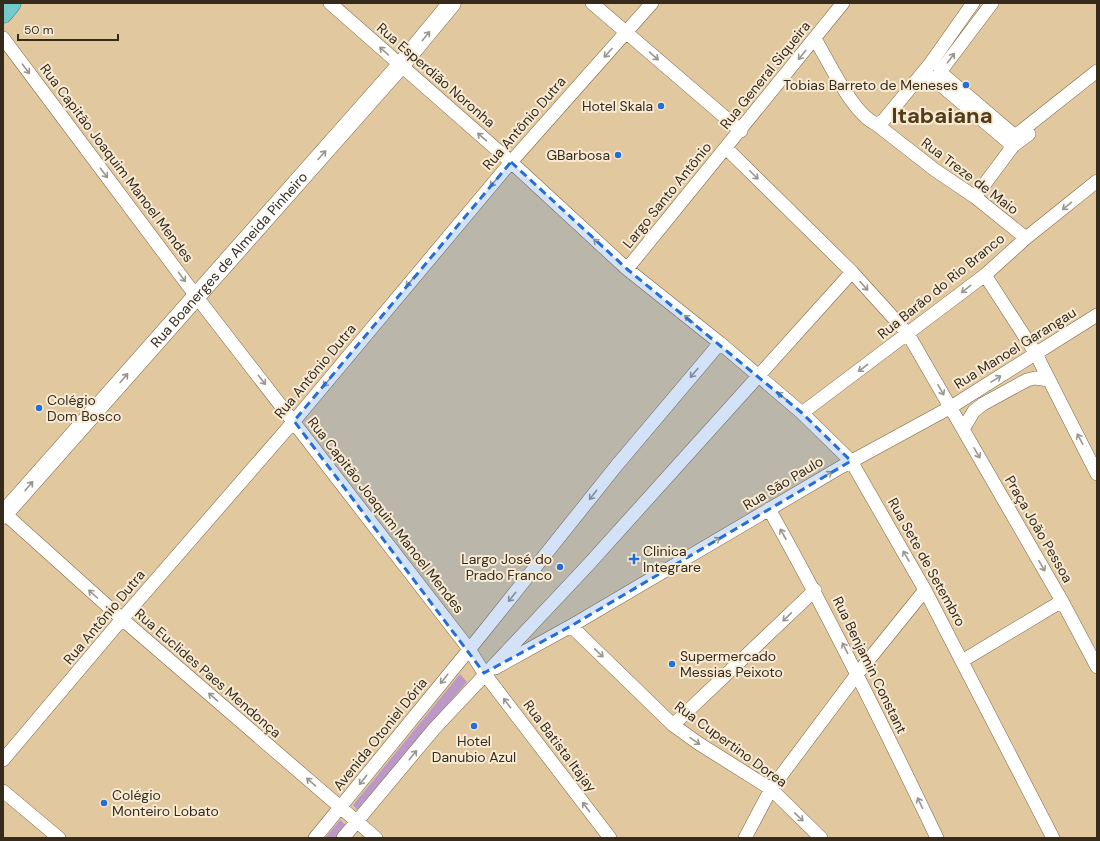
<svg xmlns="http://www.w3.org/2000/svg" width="1100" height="841" viewBox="0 0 1100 841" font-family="'DM Sans',sans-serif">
<rect width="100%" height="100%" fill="#e2c89f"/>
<path fill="#bc98c7" d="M460 674 467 682 357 810 353 805Z
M340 820 346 825 335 838H325Z"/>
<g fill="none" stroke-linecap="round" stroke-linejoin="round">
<defs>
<path id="street" d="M330 3 511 162 627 269 720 343 802 413 851 461 925 590 1053 838
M592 3 741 131
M992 3 940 72 1015 136 1097 71
M3 38 196 296 469 649 484 673 610 838
M815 39C829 62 852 113 876 124L883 121 930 64 973 3
M924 71 1013 146 1029 134
M876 124 935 170 975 197 1026 238
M726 148 852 272 908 334 1062 601 1097 667
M975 197 1013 146 1015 138
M627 269 843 3
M985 275 1036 354 1097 474
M802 413 985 275 1026 238 1097 181
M963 429 974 411 983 404 1027 380 1035 378 1049 380
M769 509C830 617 884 727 937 838
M3 512 122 619 376 838
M571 626 673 725 698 743 771 789 821 838
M962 661 1062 601
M495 668 571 626 841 467 951 407 1097 315
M673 725 815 590
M3 760 122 619 294 421 511 162 652 3
M3 791 59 838
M315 838 481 635 617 465 720 343
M343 838 434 729 589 564 852 272
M745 838 771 789 858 673 925 590"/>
<g id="secondary">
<path id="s1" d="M3 515 400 66 452 3"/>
</g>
<path id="primary" d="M3 13 11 3"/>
</defs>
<use href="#street" stroke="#7c643e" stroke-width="14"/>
<use href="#secondary" stroke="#7c643e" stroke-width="19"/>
<use href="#primary" stroke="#217c79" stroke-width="21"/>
<use href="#street" stroke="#fff" stroke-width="13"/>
<use href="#secondary" stroke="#fff" stroke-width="18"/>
<use href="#primary" stroke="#73cacd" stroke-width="20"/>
</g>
<defs><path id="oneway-shaft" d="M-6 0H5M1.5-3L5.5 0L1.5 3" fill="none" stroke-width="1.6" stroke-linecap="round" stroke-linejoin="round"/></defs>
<g stroke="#9a958d">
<use href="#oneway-shaft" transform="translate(426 36) rotate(-51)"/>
<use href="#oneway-shaft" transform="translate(384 51) rotate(-138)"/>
<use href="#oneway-shaft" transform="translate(608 53) rotate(132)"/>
<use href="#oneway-shaft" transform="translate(802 55) rotate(129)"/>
<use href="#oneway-shaft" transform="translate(654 56) rotate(41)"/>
<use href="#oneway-shaft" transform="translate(951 58) rotate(-53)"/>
<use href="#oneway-shaft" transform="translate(26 69) rotate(53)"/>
<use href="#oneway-shaft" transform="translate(482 137) rotate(-139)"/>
<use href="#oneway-shaft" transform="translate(322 155) rotate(-48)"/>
<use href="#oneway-shaft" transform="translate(104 173) rotate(53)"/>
<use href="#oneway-shaft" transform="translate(754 175) rotate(45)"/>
<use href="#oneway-shaft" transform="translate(494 182) rotate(130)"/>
<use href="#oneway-shaft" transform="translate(1067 206) rotate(141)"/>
<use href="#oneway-shaft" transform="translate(598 243) rotate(-137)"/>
<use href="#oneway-shaft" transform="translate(182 277) rotate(53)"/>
<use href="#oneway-shaft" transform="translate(410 282) rotate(130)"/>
<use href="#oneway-shaft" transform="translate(864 286) rotate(48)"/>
<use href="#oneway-shaft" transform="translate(966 289) rotate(142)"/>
<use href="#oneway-shaft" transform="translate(689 319) rotate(-141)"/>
<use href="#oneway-shaft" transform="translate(863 368) rotate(143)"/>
<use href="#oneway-shaft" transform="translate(694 373) rotate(130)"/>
<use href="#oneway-shaft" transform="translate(124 378) rotate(-49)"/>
<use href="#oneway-shaft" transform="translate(996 379) rotate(-32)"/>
<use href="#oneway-shaft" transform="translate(262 380) rotate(52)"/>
<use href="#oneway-shaft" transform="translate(327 382) rotate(130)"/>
<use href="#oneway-shaft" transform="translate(941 390) rotate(60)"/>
<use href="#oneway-shaft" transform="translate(782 396) rotate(-141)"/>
<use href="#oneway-shaft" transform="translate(1080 439) rotate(-118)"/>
<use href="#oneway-shaft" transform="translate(977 453) rotate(60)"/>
<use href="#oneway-shaft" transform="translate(827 475) rotate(-31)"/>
<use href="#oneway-shaft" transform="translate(29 486) rotate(-49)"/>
<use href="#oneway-shaft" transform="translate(593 495) rotate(128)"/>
<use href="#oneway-shaft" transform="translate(783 534) rotate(-119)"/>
<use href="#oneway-shaft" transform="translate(715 541) rotate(-31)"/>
<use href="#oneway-shaft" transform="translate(906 556) rotate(-120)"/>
<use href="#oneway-shaft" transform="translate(1042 566) rotate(60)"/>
<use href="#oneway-shaft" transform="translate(93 594) rotate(-138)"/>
<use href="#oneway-shaft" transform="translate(512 597) rotate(129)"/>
<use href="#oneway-shaft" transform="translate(787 617) rotate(136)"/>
<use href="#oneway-shaft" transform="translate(845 648) rotate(-117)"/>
<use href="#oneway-shaft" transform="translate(599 653) rotate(44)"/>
<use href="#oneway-shaft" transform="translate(444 679) rotate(129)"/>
<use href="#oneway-shaft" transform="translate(213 697) rotate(-139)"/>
<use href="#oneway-shaft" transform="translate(507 703) rotate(-127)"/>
<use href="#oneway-shaft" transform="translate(695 741) rotate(35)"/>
<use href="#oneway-shaft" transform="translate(413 755) rotate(-51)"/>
<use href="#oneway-shaft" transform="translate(363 780) rotate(129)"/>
<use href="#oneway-shaft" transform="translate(311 782) rotate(-139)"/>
<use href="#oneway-shaft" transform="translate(920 803) rotate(-116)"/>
<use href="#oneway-shaft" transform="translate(586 807) rotate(-127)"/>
<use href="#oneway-shaft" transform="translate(799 817) rotate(44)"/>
</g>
<path fill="#236ed9" fill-opacity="0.2" stroke="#236ed9" stroke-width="3" stroke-dasharray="8 5" stroke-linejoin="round" d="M511 162 627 269 802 413 851 461 571 626 484 673 294 421Z"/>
<g fill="#236ed9" stroke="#f8ebd6" stroke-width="1.5">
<circle cx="966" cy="85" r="4"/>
<circle cx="661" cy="106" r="4"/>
<circle cx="618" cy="155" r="4"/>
<circle cx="39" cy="408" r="4"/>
<path d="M632 553h4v4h4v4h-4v4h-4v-4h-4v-4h4z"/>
<circle cx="560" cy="567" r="4"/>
<circle cx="672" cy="664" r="4"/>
<circle cx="474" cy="726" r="4"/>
<circle cx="104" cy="803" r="4"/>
</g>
<g text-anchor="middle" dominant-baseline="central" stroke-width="4" stroke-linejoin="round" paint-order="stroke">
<g font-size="14" fill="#362b1b" stroke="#f8ebd6">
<text transform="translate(436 75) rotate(41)">Rua Esperdião Noronha</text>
<text transform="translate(765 75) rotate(-51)">Rua General Siqueira</text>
<text transform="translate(524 123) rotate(-49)">Rua Antônio Dutra</text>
<text transform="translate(117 163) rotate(53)">Rua Capitão Joaquim Manoel Mendes</text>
<text transform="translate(970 176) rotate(37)">Rua Treze de Maio</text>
<text transform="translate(667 195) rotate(-51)">Largo Santo Antônio</text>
<text stroke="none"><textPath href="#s1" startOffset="341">Rua Boanerges de Almeida Pinheiro</textPath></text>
<text transform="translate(941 286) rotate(-39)">Rua Barão do Rio Branco</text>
<text transform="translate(1015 348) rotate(-32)">Rua Manoel Garangau</text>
<text transform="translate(315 371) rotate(-50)">Rua Antônio Dutra</text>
<text transform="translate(783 483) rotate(-31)">Rua São Paulo</text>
<text transform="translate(386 515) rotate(52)">Rua Capitão Joaquim Manoel Mendes</text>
<text transform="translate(1039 529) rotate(60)">Praça João Pessoa</text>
<text transform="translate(927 562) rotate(61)">Rua Sete de Setembro</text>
<text transform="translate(104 617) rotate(-50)">Rua Antônio Dutra</text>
<text transform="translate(870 665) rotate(64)">Rua Benjamin Constant</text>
<text transform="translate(208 673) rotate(41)">Rua Euclides Paes Mendonça</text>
<text transform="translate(380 734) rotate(-51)">Avenida Otoniel Dória</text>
<text transform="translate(731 744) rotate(36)">Rua Cupertino Dorea</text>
<text transform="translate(560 746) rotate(53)">Rua Batista Itajay</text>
</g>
<g font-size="14" fill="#362b1b" stroke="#f8ebd6" text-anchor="end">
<text x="958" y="85">Tobias Barreto de Meneses</text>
<text x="653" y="106">Hotel Skala</text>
<text x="610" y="155">GBarbosa</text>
<text x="47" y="400" text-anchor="start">Colégio<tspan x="47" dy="16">Dom Bosco</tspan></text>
<text x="643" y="551" text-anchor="start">Clinica<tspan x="643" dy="16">Integrare</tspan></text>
<text x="552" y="559">Largo José do<tspan x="552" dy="16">Prado Franco</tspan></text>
<text x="680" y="656" text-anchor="start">Supermercado<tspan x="680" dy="16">Messias Peixoto</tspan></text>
<text x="474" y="741" text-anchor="middle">Hotel<tspan x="474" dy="16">Danubio Azul</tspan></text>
<text x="112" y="795" text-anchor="start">Colégio<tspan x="112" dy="16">Monteiro Lobato</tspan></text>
</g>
<g font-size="22" font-weight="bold" fill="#533c16" stroke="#f8ebd6">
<text x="942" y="115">Itabaiana</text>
</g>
</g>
<rect width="1100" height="841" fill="none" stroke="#362b1b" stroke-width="8"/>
<path d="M18 34v6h100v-6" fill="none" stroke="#362b1b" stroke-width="2"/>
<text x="24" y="34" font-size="12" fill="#362b1b" stroke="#f8ebd6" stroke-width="3" paint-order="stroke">50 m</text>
</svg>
